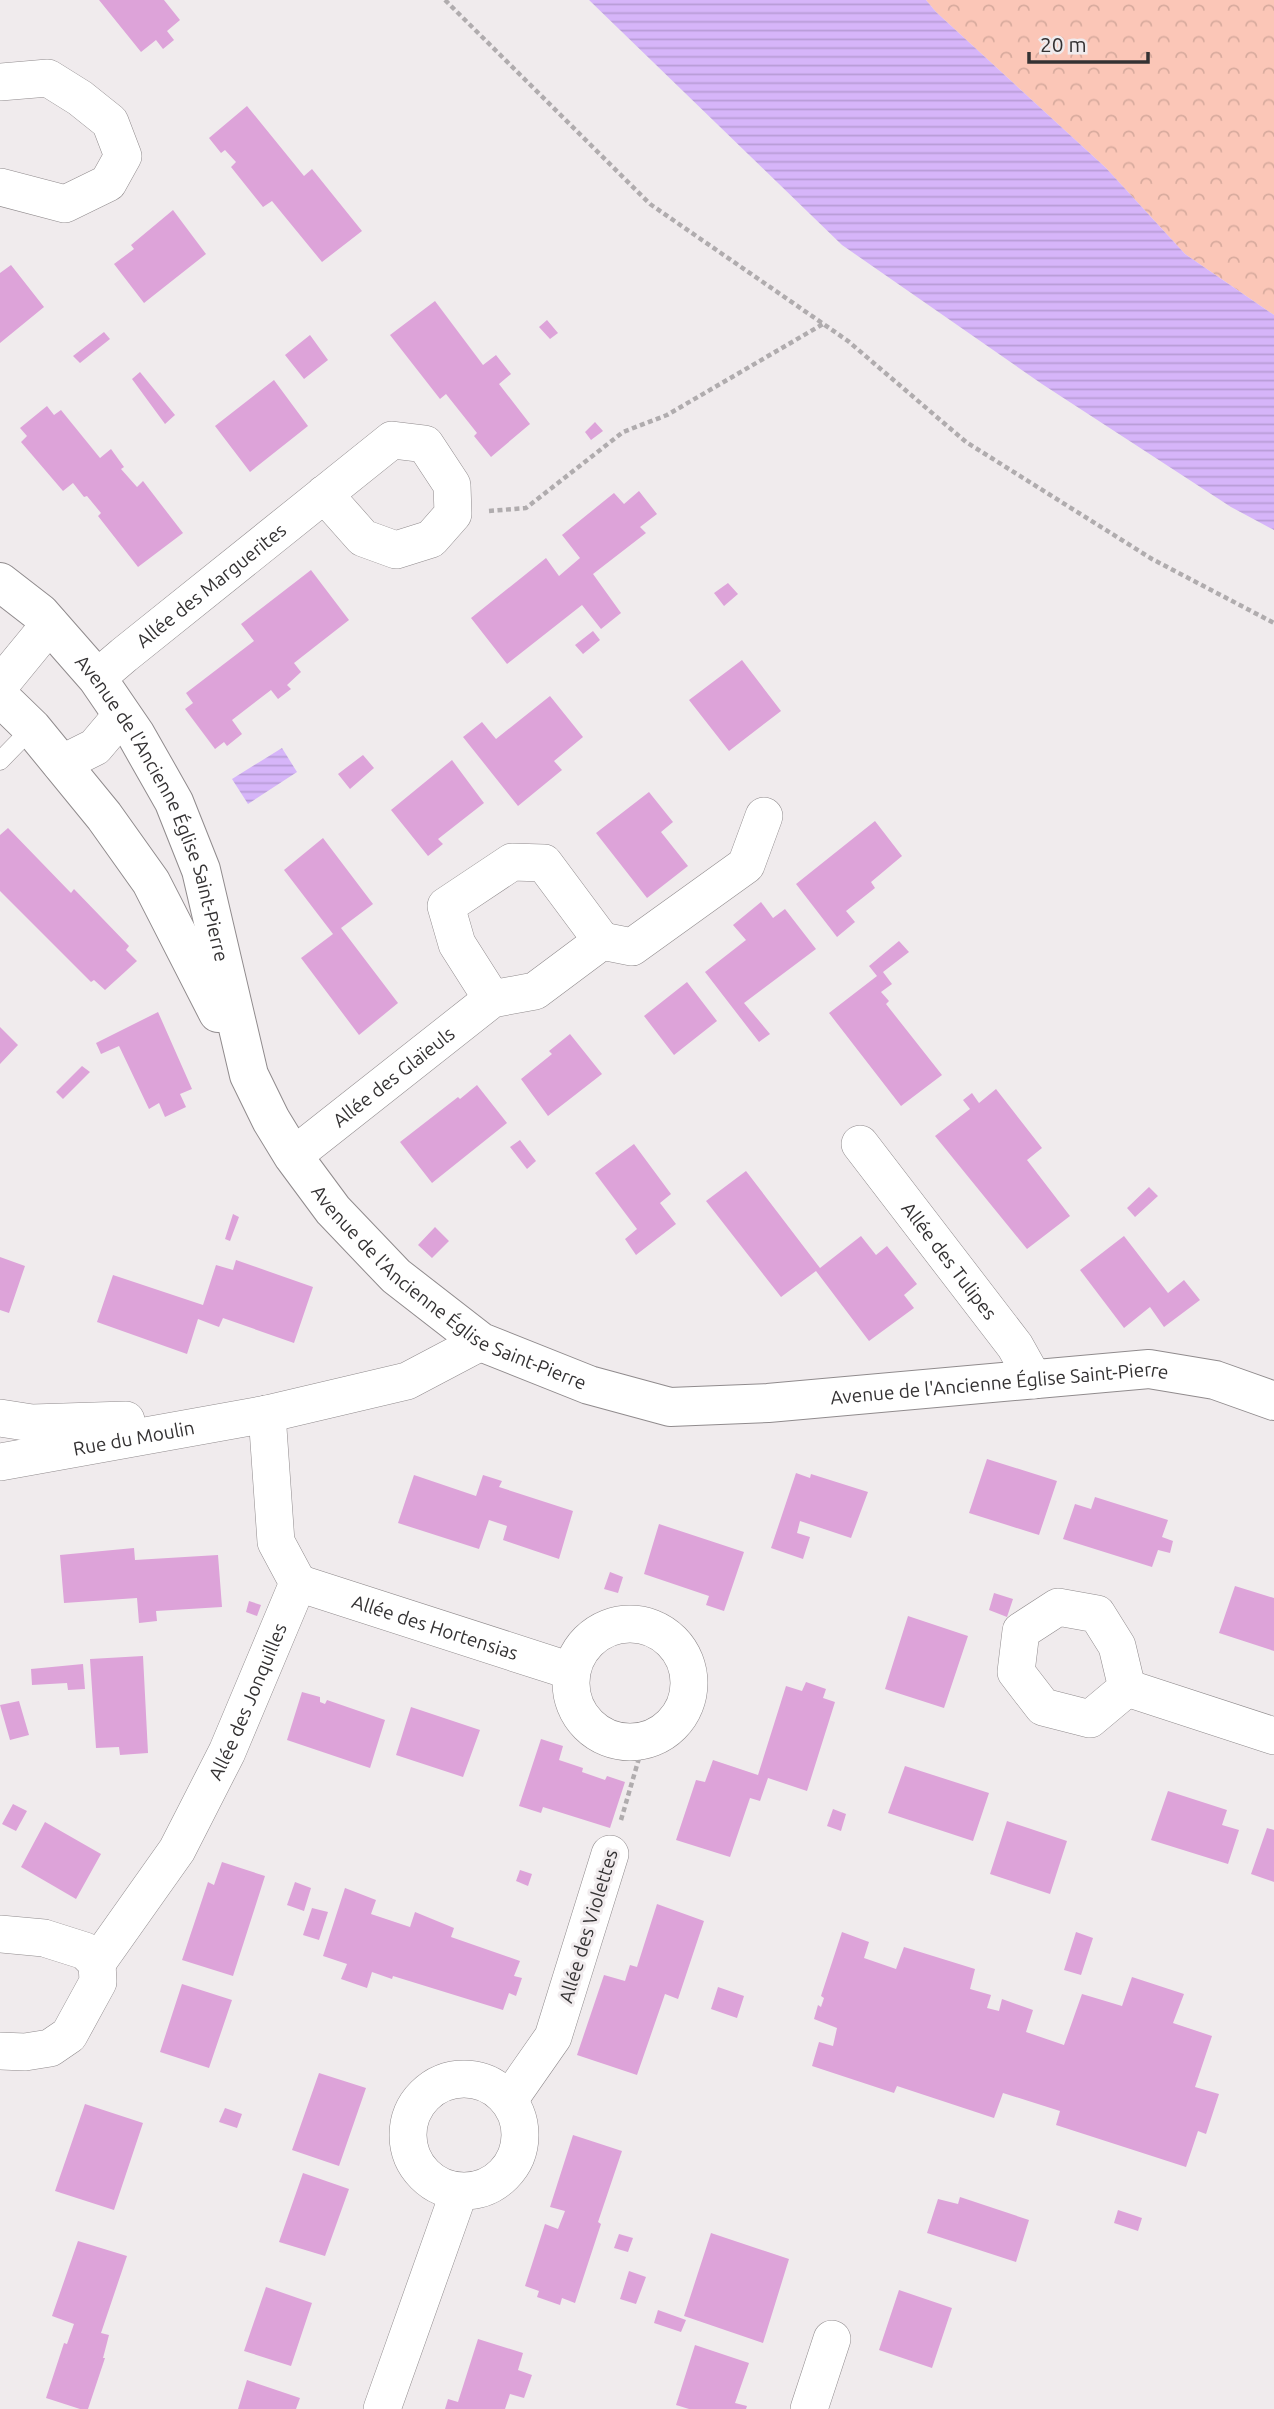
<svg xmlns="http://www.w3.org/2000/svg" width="1274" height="2409" viewBox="0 0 1274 2409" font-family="Ubuntu,sans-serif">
<defs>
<pattern id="forest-crowns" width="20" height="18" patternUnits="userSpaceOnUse" patternTransform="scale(1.75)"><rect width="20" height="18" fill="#fbc6b7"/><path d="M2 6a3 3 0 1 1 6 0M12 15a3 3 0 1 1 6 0" fill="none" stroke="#d8ab9e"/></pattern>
<pattern id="water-rules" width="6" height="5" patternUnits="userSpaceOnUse" patternTransform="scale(1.75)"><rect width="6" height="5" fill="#d6b5f9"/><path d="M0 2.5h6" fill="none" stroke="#b89cd6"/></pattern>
</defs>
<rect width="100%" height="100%" fill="#f0ebed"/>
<path fill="url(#forest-crowns)" d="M926 0H1274V315L1185 254 1106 168 936 12Z"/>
<path fill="url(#water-rules)" d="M589 0H926L936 12 1106 168 1185 254 1274 315V530L1231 507 1042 384 842 245Z
M282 748 297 772 248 804 232 779Z"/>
<path fill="#dda3d9" d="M99 0H164L180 20 167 31 174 40 163 49 156 40 141 52Z
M247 106 304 176 312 169 362 231 322 262 272 201 263 207 231 167 236 162 225 150 221 153 209 138Z
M173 210 206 254 144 303 114 264 134 249 131 245Z
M11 265 44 307 0 343V273Z
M435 301 483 365 496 355 511 374 499 384 530 424 491 457 474 436 477 433 446 394 440 399 390 335Z
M547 320 558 333 550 339 539 327Z
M104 332 110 339 80 363 73 356Z
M310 335 328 360 304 379 285 355Z
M140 372 175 415 165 424 132 379Z
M274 380 308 426 250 472 215 426Z
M47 406 54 415 61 410 100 458 111 449 124 467 121 469 137 487 143 481 183 533 138 567 98 516 101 513 87 496 84 497 73 483 63 491 21 442 27 436 20 428Z
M595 422 603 431 591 440 585 432Z
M639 491 657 514 640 527 646 533 593 574 621 613 601 629 582 605 507 664 471 618 546 558 559 576 580 558 562 535 614 493 624 504Z
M311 570 349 620 294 663 301 672 287 685 291 689 278 699 271 690 232 720 242 734 227 746 224 742 215 749 185 709 193 703 186 693 254 641 241 624Z
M728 583 738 594 724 606 714 593Z
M593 631 600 640 583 654 575 645Z
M742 660 781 711 729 751 689 700Z
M550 696 583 737 554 761 562 770 518 806 463 737 482 722 496 739Z
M363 755 374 768 350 789 338 774Z
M452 760 484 803 438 839 443 844 428 856 391 810Z
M649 792 673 822 661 832 688 866 647 898 596 833Z
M875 821 902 856 871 882 875 888 846 911 855 922 837 937 796 884Z
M8 828 71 893 74 889 129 946 126 950 137 961 105 990 94 980 91 982 0 891V835Z
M323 838 373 904 341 928 398 1003 359 1035 301 958 333 934 284 870Z
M761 902 773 918 785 909 816 949 744 1003 770 1034 759 1042 705 972 746 940 733 925Z
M899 941 909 952 883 972 892 984 881 992 889 1001 886 1004 942 1075 901 1106 829 1013 877 976 869 966Z
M687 982 717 1021 674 1055 644 1016Z
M158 1012 192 1089 180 1094 186 1107 165 1117 159 1103 149 1109 119 1046 101 1054 96 1043Z
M0 1027 18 1045 0 1064Z
M570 1034 602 1074 548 1116 521 1079 552 1054 549 1051Z
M82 1066 90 1072 63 1099 56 1092Z
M477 1085 507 1123 432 1183 400 1142 458 1097 460 1099Z
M996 1089 1042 1148 1027 1160 1070 1216 1027 1249 935 1136 970 1109 963 1100 972 1093 979 1103Z
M520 1140 536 1161 527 1169 510 1147Z
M634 1144 671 1194 660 1203 676 1224 636 1255 625 1239 637 1229 595 1173Z
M746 1171 820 1268 861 1236 876 1255 887 1246 917 1284 904 1295 914 1308 869 1341 816 1271 781 1297 706 1201Z
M1149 1187 1158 1196 1135 1217 1127 1208Z
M233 1214 239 1217 230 1241 225 1239Z
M435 1227 449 1241 432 1258 418 1245Z
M1124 1236 1168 1293 1184 1280 1200 1300 1164 1327 1150 1307 1124 1328 1080 1270Z
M0 1257 25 1266 9 1313 0 1310Z
M236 1260 313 1287 294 1343 223 1318 219 1327 198 1319 187 1354 97 1322 113 1275 203 1305 216 1265 233 1270Z
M987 1459 1057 1481 1039 1535 969 1513Z
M796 1473 810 1478 811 1474 868 1492 851 1538 800 1521 797 1533 810 1537 803 1559 771 1548Z
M414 1475 476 1496 483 1475 502 1481 499 1487 573 1511 559 1559 503 1540 507 1526 489 1520 479 1549 398 1523Z
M1095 1497 1168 1520 1162 1537 1173 1541 1170 1553 1158 1550 1152 1567 1063 1539 1075 1504 1091 1509Z
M659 1524 744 1552 724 1611 706 1605 709 1596 644 1574Z
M134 1548 135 1560 218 1555 222 1607 156 1611 157 1621 139 1623 137 1598 64 1603 60 1555Z
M610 1572 623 1577 618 1593 604 1589Z
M1235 1586 1274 1598V1651L1219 1633Z
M994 1593 1013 1599 1007 1617 989 1610Z
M249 1601 261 1605 257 1616 246 1612Z
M908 1616 968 1636 944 1708 885 1689Z
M143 1656 148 1753 120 1755 119 1747 96 1748 90 1659Z
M83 1664 85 1689 68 1690 67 1683 32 1685 31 1669Z
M806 1682 826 1689 823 1698 835 1702 807 1791 768 1778 760 1801 750 1798 730 1857 676 1840 696 1780 705 1782 713 1760 758 1775 786 1686 802 1691Z
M302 1692 320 1697V1702L325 1704 327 1700 385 1720 370 1768 287 1740Z
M19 1701 29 1735 10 1740 0 1705Z
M411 1707 480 1730 463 1777 396 1755Z
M541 1739 563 1746 559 1760 583 1768 582 1772 605 1780 607 1776 625 1782 610 1828 543 1807 541 1813 519 1806Z
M905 1766 989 1793 973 1841 888 1813Z
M1168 1791 1227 1810 1222 1825 1239 1830 1228 1864 1151 1840Z
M13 1804 27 1811 16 1831 2 1824Z
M833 1809 846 1814 841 1831 827 1826Z
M1007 1821 1067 1841 1050 1894 990 1874Z
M45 1822 101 1854 76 1899 21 1867Z
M1267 1828 1274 1830V1882L1251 1874Z
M222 1862 265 1876 233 1976 182 1960 208 1882 214 1885Z
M520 1870 532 1874 528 1886 516 1881Z
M295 1882 311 1888 304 1911 287 1905Z
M345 1888 376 1900 371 1914 410 1927 415 1912 454 1928 451 1937 520 1961 514 1976 522 1978 516 1996 509 1993 503 2010 393 1976 392 1979 372 1972 367 1988 341 1979 347 1964 323 1956Z
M657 1904 704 1921 678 1999 665 1994 637 2075 577 2055 604 1975 625 1981 630 1965 637 1967Z
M312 1908 328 1912 319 1940 303 1935Z
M842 1932 869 1942 864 1958 896 1969 904 1947 975 1969 970 1989 991 1995 987 2008 999 2011 1002 1999 1033 2010 1026 2032 1064 2045 1082 1994 1122 2006 1132 1977 1184 1994 1173 2023 1212 2036 1195 2087 1219 2094 1206 2134 1198 2131 1186 2167 1056 2125 1060 2111 1003 2093 994 2118 897 2086 894 2093 812 2066 819 2042 833 2046 837 2028 814 2019 818 2005 821 2007 824 1998 821 1996Z
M1076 1932 1093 1938 1081 1975 1064 1970Z
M182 1984 232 2000 209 2068 160 2052Z
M718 1987 744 1996 737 2018 711 2009Z
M319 2073 366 2088 339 2166 292 2150Z
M85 2104 143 2123 114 2210 55 2191Z
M225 2108 242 2114 237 2128 219 2122Z
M573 2135 622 2151 598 2222 601 2224 575 2303 562 2298 560 2305 537 2297 539 2291 525 2286 545 2224 558 2229 565 2211 550 2207Z
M303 2173 349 2189 325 2256 279 2242Z
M960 2197 1029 2220 1016 2262 927 2233 938 2199 958 2204Z
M1118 2210 1142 2218 1138 2231 1114 2223Z
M711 2233 789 2259 763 2343 684 2316Z
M619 2234 633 2238 628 2252 614 2248Z
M78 2241 127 2256 101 2333 109 2335 103 2358H105L88 2409H80L46 2398 64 2343 67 2344 74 2324 52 2316Z
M629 2271 646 2277 636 2304 620 2299Z
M266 2287 312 2303 291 2366 244 2351Z
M899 2290 952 2308 932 2368 879 2350Z
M658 2310 686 2320 681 2332 654 2323Z
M478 2339 523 2353 518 2370 532 2375 524 2398 510 2394 505 2409H445L448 2399 458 2402Z
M695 2345 749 2363 735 2403 747 2406 746 2409H689L676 2405Z
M247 2380 300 2398 296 2409H238Z"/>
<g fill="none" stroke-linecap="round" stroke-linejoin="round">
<defs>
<path id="service" d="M0 761 32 728"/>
<g id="minor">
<path d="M0 82 48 78 80 98 110 122 123 156 108 183 65 204 0 187"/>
<path id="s1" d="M97 678 124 655 392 440 425 444 452 485 453 514 431 539 396 550 363 538 324 494"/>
<path d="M0 685 50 624"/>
<path d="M61 764 95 747 122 715"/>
<path d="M492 999 457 944 446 906 512 862 544 863 602 941"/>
<path id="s2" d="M860 1144 1015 1346 1034 1380"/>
<path id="s3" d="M293 1156 492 999 535 991 602 941 632 947 746 865 764 816"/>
<path d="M0 1418 32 1423 126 1420"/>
<path id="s4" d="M0 1462 267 1414 407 1381 481 1342"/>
<path id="s5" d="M298 1583 571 1671"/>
<path d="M1058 1607 1097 1614 1117 1646 1127 1688 1090 1719 1043 1707 1016 1672 1021 1631Z"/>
<circle cx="630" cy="1683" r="59"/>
<path d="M1127 1688 1274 1736"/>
<path d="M0 1934 44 1938 85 1951 97 1963 98 1982 69 2035 50 2048 25 2052 0 2051"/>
<path id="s6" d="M97 1963 177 1850 227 1752 298 1583 276 1542 267 1414"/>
<circle cx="464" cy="2135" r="56"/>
<path d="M509 2100 553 2037 610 1854"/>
<path d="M382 2409 459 2192"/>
<path d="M809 2409 832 2339"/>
</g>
<g id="tertiary">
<path id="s7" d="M0 582 40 613 97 678 136 735 174 802 201 870 249 1075 271 1120 293 1156 333 1210 396 1276 481 1342 589 1385 670 1407 768 1403 1149 1369 1215 1380 1274 1401"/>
<path d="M0 697 32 728 104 816 151 882 218 1013"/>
</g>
</defs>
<use href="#service" stroke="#908b8d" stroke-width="19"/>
<use href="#minor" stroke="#908b8d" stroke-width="38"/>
<use href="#tertiary" stroke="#908b8d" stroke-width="40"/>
<path stroke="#b0acae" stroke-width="4.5" stroke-dasharray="5 3.5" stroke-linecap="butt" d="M445 0 650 204 848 341 966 442 1152 559 1274 623
M489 511 526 508 623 432 667 415 823 324
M621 1820 644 1741"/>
<use href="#service" stroke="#fff" stroke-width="18"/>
<use href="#minor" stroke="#fff" stroke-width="37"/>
<use href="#tertiary" stroke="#fff" stroke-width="38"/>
</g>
<g text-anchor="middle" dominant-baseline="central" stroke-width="6" stroke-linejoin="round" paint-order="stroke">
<g font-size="19" fill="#343233" stroke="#f0ebed">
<text stroke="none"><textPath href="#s1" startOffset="147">Allée des Marguerites</textPath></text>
<text stroke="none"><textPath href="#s7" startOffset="280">Avenue de l'Ancienne Église Saint-Pierre</textPath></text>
<text stroke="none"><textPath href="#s3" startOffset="128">Allée des Glaïeuls</textPath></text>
<text stroke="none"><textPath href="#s2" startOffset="147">Allée des Tulipes</textPath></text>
<text stroke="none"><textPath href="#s7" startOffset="868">Avenue de l'Ancienne Église Saint-Pierre</textPath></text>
<text stroke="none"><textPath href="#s7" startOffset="1456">Avenue de l'Ancienne Église Saint-Pierre</textPath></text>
<text stroke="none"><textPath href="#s4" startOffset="136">Rue du Moulin</textPath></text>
<text stroke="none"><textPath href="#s5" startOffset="144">Allée des Hortensias</textPath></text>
<text stroke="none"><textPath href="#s6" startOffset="303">Allée des Jonquilles</textPath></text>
<text transform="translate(588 1926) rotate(-73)">Allée des Violettes</text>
</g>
</g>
<path d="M1029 52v10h119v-10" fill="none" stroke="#343233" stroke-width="3.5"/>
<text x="1040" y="52" font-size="21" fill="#343233" stroke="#f0ebed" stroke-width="5" paint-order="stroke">20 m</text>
</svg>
